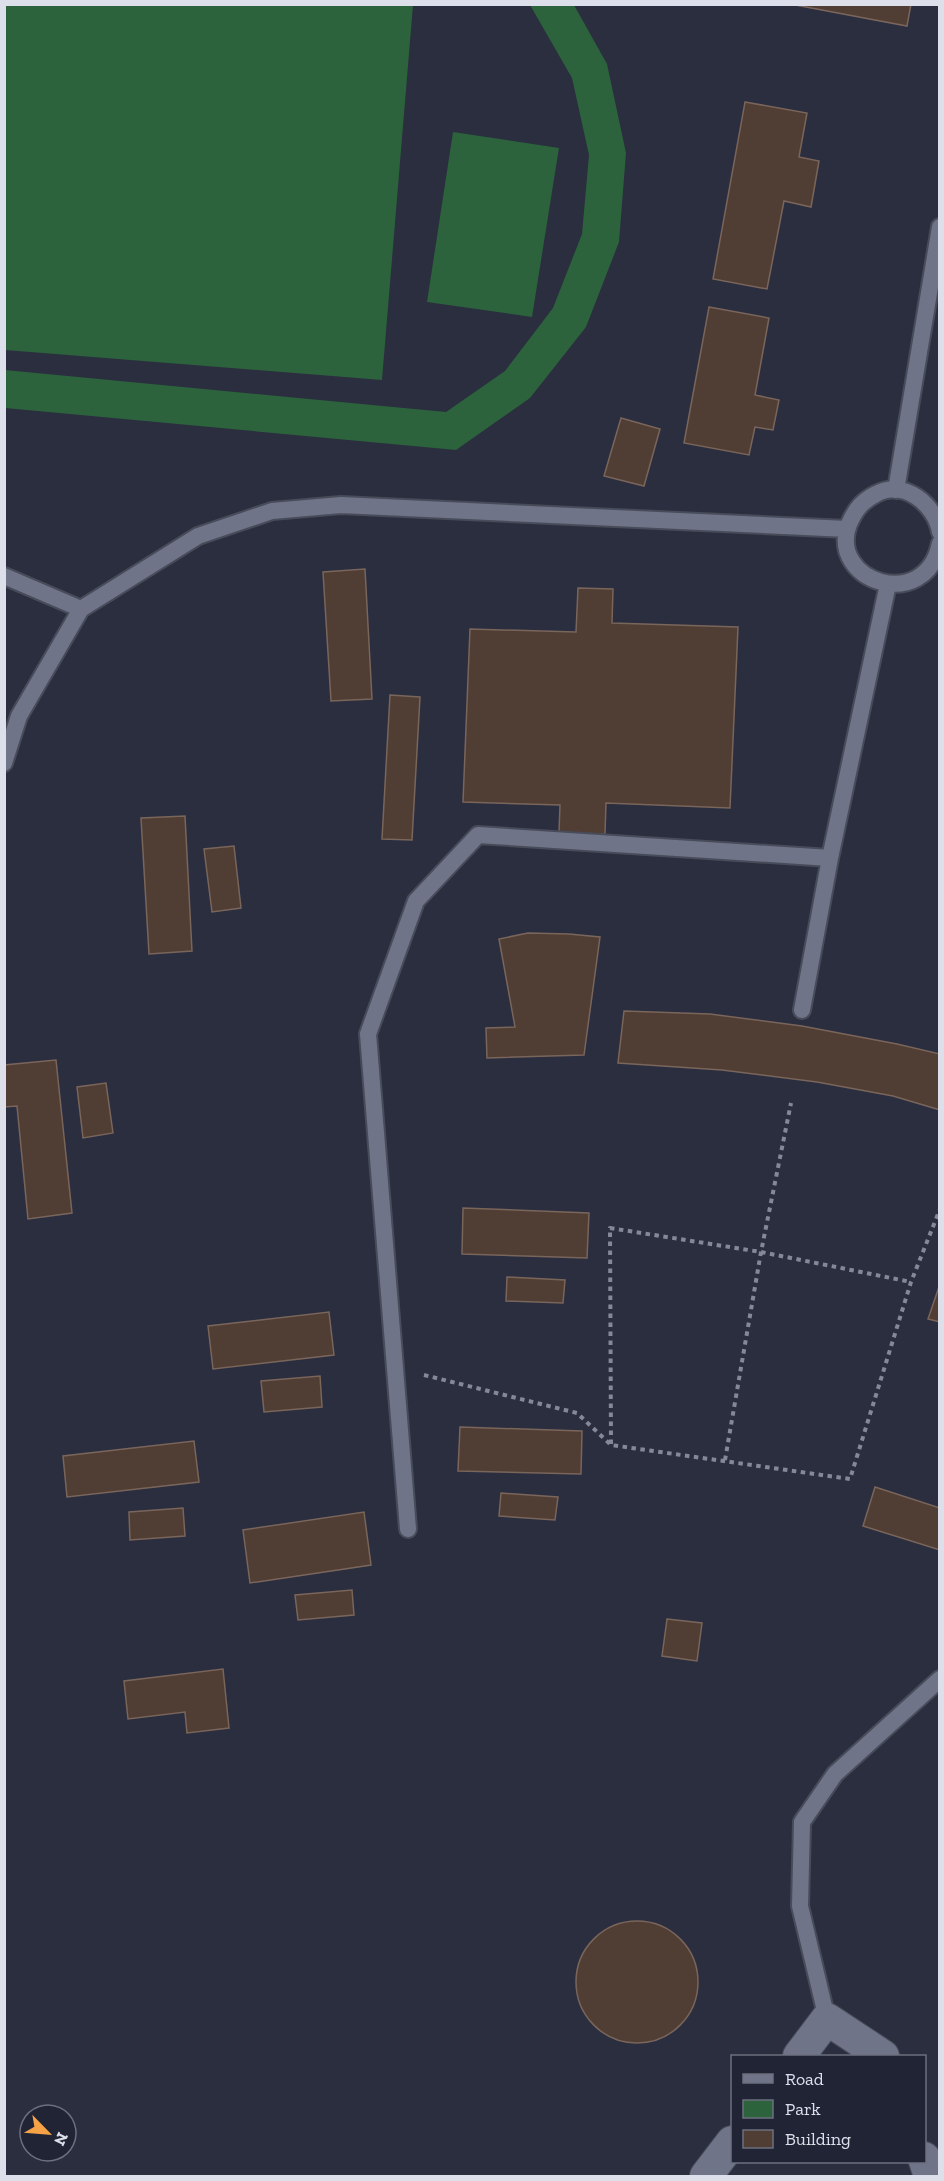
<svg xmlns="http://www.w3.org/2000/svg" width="944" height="2181" viewBox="0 0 944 2181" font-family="'Zilla Slab',serif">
<rect width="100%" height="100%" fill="#2a2e3f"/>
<path fill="#2c623c" d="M4 5H413L382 380 5 350Z
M530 5H574L607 64 626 153 619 242 586 327 530 398 456 450 5 408V370L446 412 505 371 553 308 582 234 589 155 572 78Z
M453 132 559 148 532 317 427 302Z"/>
<path fill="#503d34" stroke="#7a655b" stroke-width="1.5" d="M790 4H911L907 26Z
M745 102 807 113 799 157 819 161 811 207 784 201 767 289 713 279Z
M709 307 769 318 755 395 779 400 773 430 755 427 749 455 684 443Z
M621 418 660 429 644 486 604 476Z
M365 569 372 699 331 701 323 572Z
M578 588 613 589 612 623 738 627 730 808 606 803 605 834 559 833 560 805 463 802 470 629 576 632Z
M390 695 420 697 412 840 382 839Z
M185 816 192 951 149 954 141 818Z
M234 846 241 908 212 912 204 849Z
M528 933 569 934 600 937 584 1055 487 1058 486 1028 515 1027 499 939Z
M624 1011 710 1014 802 1026 897 1044 940 1054V1110L893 1096 817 1082 722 1070 618 1063Z
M56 1060 72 1213 28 1219 17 1106 4 1107V1065Z
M106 1083 113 1133 83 1138 77 1087Z
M463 1208 589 1213 587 1258 462 1254Z
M507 1277 565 1280 563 1303 506 1301Z
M940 1284V1322L928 1319Z
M329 1312 334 1355 213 1369 208 1326Z
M320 1376 322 1407 264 1412 261 1381Z
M460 1427 582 1431 581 1474 458 1471Z
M194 1441 199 1482 67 1497 63 1456Z
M875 1487 940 1508V1550L863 1526Z
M501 1493 558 1497 555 1520 499 1516Z
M183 1508 185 1536 130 1540 129 1512Z
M364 1512 371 1565 250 1583 243 1530Z
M352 1590 354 1615 298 1620 295 1595Z
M667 1619 702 1623 697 1661 662 1656Z
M223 1669 229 1728 187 1733 185 1712 128 1719 124 1681Z
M576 1982a61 61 0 1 1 122 0a61 61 0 1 1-122 0Z"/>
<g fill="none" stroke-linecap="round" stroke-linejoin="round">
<defs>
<path id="lane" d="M896 490 940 227
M940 532C935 504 904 479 876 494 862 501 855 510 849 524 827 582 926 614 940 543
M4 576 81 609
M4 763 19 716 81 609 198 536 272 511 341 505 847 529
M802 1010 830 858
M408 1529 368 1034 416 901 478 835 830 858 888 584
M827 2019 800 1906 802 1822 835 1774 940 1679"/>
<path id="street" d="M799 2056 827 2019 883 2056
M924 2158 930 2176
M706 2176 732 2142"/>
</defs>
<use href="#lane" stroke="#484b59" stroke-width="20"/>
<use href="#street" stroke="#484b59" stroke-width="34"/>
<path stroke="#858997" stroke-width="4" stroke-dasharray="4.5 4.5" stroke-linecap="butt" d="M424 1375 577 1413 611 1445 850 1479 911 1282 940 1209
M611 1444 610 1228 761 1252 911 1282
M725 1460 761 1252 791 1103"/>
<use href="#lane" stroke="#6f7488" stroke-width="16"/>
<use href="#street" stroke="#6f7488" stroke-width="32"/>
</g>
<rect width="944" height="2181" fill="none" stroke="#dde0eb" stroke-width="12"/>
<rect x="731" y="2055" width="195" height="108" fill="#202435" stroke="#6c6f7e" stroke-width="1.5"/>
<rect x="743" y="2074" width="30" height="9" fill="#6f7488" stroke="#6c6f7e" stroke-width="1.5"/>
<text x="785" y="2085" font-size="18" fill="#dde0eb">Road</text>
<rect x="743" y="2100" width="30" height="18" fill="#2c623c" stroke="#6c6f7e" stroke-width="1.5"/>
<text x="785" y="2115" font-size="18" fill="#dde0eb">Park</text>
<rect x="743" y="2130" width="30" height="18" fill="#503d34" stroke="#6c6f7e" stroke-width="1.5"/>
<text x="785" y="2145" font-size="18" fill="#dde0eb">Building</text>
<g transform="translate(48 2133) rotate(115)"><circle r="28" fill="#202435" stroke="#6c6f7e" stroke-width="1.5"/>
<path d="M0-4.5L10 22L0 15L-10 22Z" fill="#f6a247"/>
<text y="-9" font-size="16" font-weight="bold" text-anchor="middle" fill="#dde0eb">N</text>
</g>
</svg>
